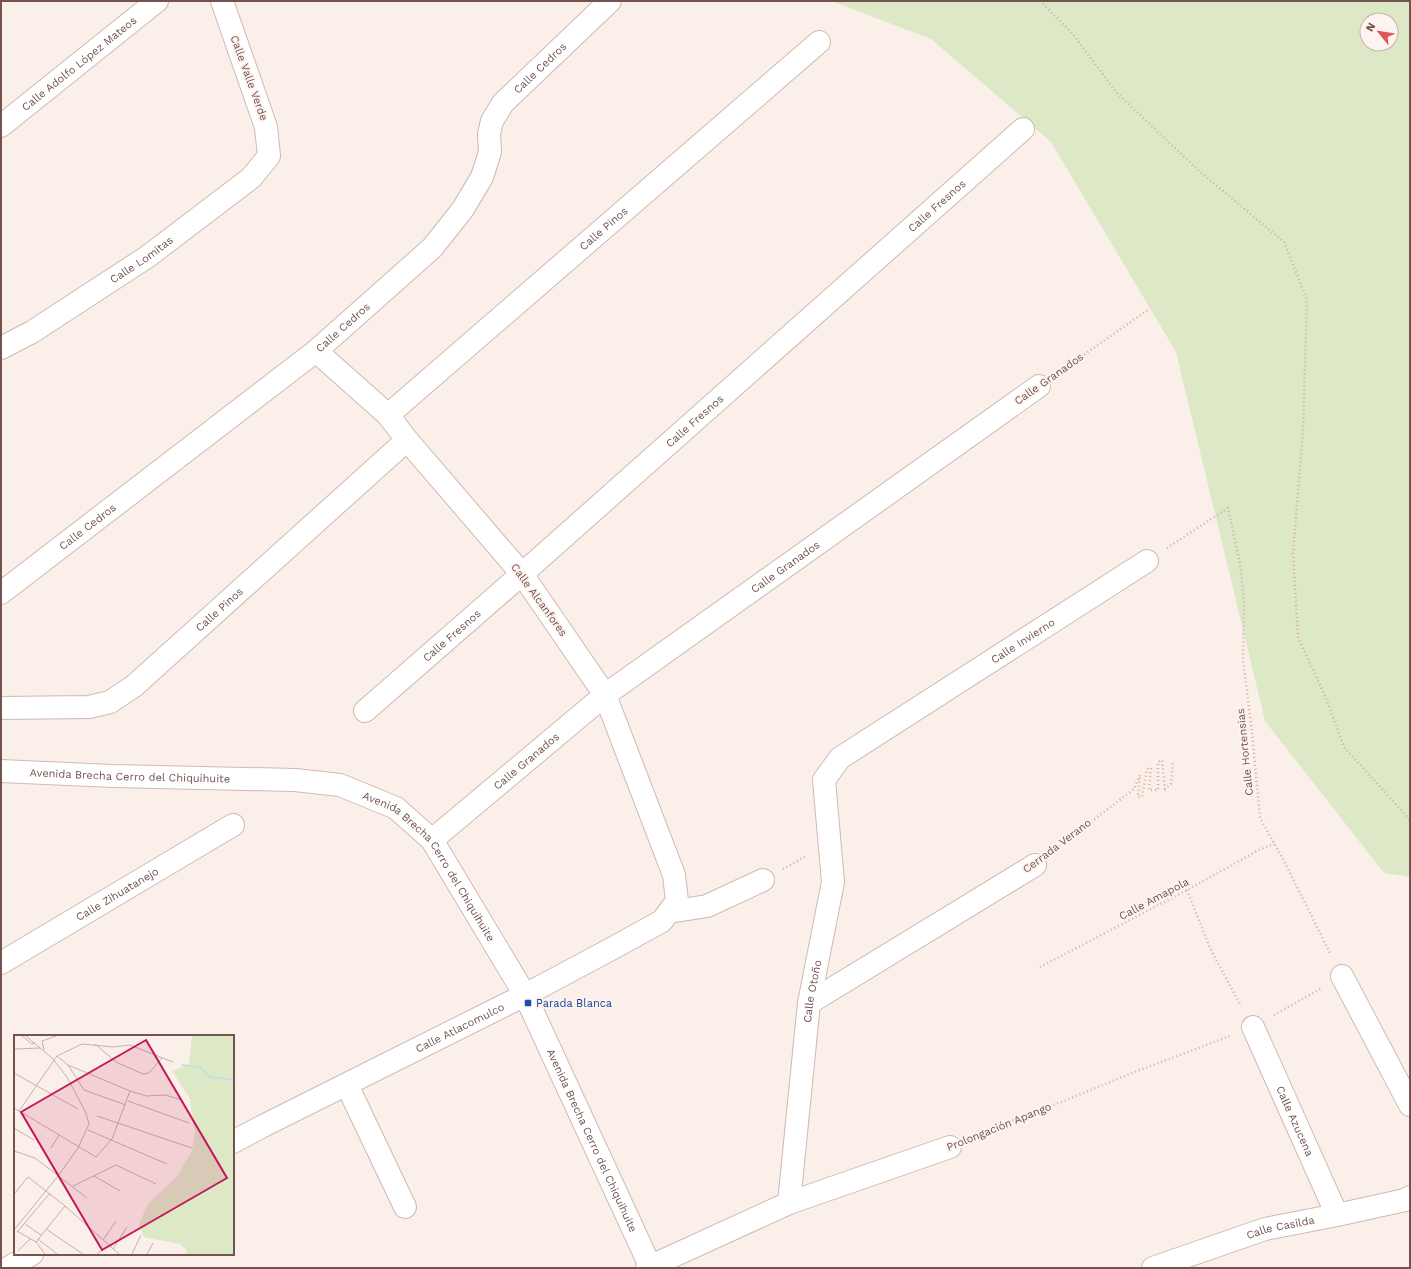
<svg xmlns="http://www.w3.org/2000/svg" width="1411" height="1269" viewBox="0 0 1411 1269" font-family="'Work Sans',sans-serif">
<rect width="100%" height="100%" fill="#fbf0e9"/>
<path fill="#dde8c7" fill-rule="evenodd" d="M831 1H1410V877L1384 873 1265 721 1176 352 1051 142 931 39ZM1367 20H1391V44H1367Z"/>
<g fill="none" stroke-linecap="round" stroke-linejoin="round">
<defs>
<g id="street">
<path id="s1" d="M1 126 157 1"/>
<path id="s2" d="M1 348 32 332 147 257 251 178 269 156 266 127 222 1"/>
<path id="s3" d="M388 415 819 42"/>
<path id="s4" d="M1 593 316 351 432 248 463 209 482 177 490 152 489 134 492 121 503 103 610 1"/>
<path id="s5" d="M1 708 89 707 110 702 134 686 407 440"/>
<path id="s6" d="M365 711 522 574 1023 129"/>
<path id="s7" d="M432 840 605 695 1039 386"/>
<path d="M669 912 707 906 763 880"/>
<path id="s8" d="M1 963 233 825"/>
<path d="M1342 976 1410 1105"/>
<path d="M809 1003 1035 865"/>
<path id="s9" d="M1253 1027 1337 1215"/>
<path d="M347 1085 405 1207"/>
<path id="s10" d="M233 1142 261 1127 525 995 613 948 662 921 677 901 674 875 605 695 522 574 407 440 388 415 316 351"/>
<path id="s11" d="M789 1203 809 1003 833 882 824 780 840 758 1147 561"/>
<path d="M8 1268 32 1254"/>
<path d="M647 1268 789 1203 950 1147"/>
<path id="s12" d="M1153 1268 1265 1229 1337 1215 1405 1200 1410 1197"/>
</g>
<g id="secondary">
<path id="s13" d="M1 771 113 776 295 780 340 785 396 808 432 840 525 995 651 1268"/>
</g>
</defs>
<use href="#street" stroke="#cfb8b2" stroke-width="24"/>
<use href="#secondary" stroke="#d4b8b1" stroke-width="24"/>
<path stroke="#d4aca5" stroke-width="2.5" stroke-dasharray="1 3" stroke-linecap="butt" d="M1040 1 1072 33 1117 93 1198 170 1284 242 1307 300 1303 431 1293 553 1298 637 1325 696 1344 747 1410 820
M1058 373 1149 309
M1167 548 1228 508 1240 564 1244 600 1243 659 1252 732 1260 818 1283 859 1331 955
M1053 851 1134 789 1140 775 1138 797H1142L1147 769 1151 768 1149 790H1158V762L1162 760 1165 789 1171 784 1173 761
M783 869 806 856
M1187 890 1210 948 1241 1006
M1040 967 1187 890 1259 850 1274 844
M1274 1015 1322 988
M972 1138 1035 1111 1064 1101 1127 1075 1230 1036"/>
<use href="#street" stroke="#fff" stroke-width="22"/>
<use href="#secondary" stroke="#fff" stroke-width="22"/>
</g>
<rect fill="#1a4fb4" stroke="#fef4ef" stroke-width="1.5" x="524" y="999" width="8" height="8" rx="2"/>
<g text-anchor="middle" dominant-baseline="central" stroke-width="4" stroke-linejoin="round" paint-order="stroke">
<g font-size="11" fill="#74524e" stroke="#fef4ef">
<text stroke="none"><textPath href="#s1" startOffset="100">Calle Adolfo López Mateos</textPath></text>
<text stroke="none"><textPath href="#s4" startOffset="769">Calle Cedros</textPath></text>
<text transform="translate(249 78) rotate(70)">Calle Valle Verde</text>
<text stroke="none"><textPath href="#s6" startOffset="763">Calle Fresnos</textPath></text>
<text stroke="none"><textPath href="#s3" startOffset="285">Calle Pinos</textPath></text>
<text stroke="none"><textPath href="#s2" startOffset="166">Calle Lomitas</textPath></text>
<text stroke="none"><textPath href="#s4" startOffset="433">Calle Cedros</textPath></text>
<text transform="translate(1049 379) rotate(-35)">Calle Granados</text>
<text stroke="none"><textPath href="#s6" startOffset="439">Calle Fresnos</textPath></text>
<text stroke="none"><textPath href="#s4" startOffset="109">Calle Cedros</textPath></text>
<text stroke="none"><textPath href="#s7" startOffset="447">Calle Granados</textPath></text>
<text transform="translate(539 600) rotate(54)">Calle Alcanfores</text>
<text stroke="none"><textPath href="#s5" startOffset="253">Calle Pinos</textPath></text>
<text stroke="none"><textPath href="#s6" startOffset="115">Calle Fresnos</textPath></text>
<text stroke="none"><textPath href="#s11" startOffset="671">Calle Invierno</textPath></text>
<text transform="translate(1245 752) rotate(-96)">Calle Hortensias</text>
<text stroke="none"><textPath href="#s7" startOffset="123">Calle Granados</textPath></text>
<text stroke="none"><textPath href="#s13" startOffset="129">Avenida Brecha Cerro del Chiquihuite</textPath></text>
<text transform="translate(1057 846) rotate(-37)">Cerrada Verano</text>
<text stroke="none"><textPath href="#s13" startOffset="465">Avenida Brecha Cerro del Chiquihuite</textPath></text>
<text stroke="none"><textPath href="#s8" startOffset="135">Calle Zihuatanejo</textPath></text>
<text transform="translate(1154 899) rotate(-28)">Calle Amapola</text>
<text stroke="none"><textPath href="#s11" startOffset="213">Calle Otoño</textPath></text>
<text stroke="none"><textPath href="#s10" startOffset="254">Calle Atlacomulco</textPath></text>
<text stroke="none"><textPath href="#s9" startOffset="103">Calle Azucena</textPath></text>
<text transform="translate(999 1127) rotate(-22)">Prolongación Apango</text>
<text stroke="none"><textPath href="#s13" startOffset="789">Avenida Brecha Cerro del Chiquihuite</textPath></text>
<text stroke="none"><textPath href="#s12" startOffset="134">Calle Casilda</textPath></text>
</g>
<g font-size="11" fill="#164399" stroke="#fef4ef" text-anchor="start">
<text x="536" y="1003">Parada Blanca</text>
</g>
</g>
<g transform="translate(14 1035)">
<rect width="220" height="220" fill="#fbf0e9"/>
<path d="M178 1H220V219H171L173 215 166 209 130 202 125 190 133 170 164 140 178 116 181 98 175 62 158 36 175 30Z" fill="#dde8c7"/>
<path fill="none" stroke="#bee4e0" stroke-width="2" d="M168 30 186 32 196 42 220 45"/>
<path fill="none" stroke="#c5b1ab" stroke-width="1" d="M8 1 18 9 21 8M81 9 102 27 129 39 135 38 148 23M0 14 26 13M30 15 28 6 42 1M43 21 54 30 116 56 133 61 151 60 168 65M54 30 70 55 112 70M0 38 64 74M114 66 175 88M0 73 82 122 98 104 116 56M5 76 43 21 68 9 99 12 116 10 159 27M83 81 178 113M0 93 20 105M74 95 153 129M37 113 45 100M0 116 21 123 73 163M80 141 106 156M59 151 102 130 142 149M0 159 14 142 51 171 105 219M11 189 27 200M32 194 69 219M0 195 44 141 64 113 75 89 72 78 53 42 38 23 12 1M3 196 22 207 31 219M4 196 36 158M24 204 43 219M89 205 102 186M22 207 51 171M99 214 113 192M4 216 16 204M83 219 94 211M118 219 127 200M133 219 139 208"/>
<path fill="#c2185b" fill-opacity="0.15" stroke="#c2185b" stroke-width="2" d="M132 5 213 143 88 215 7 77Z"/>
<rect width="220" height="220" fill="none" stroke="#74524e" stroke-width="2"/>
</g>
<rect width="1411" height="1269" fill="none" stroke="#74524e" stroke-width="4"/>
<g transform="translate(1379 32) rotate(300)"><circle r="19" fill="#fef4ef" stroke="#c7b3af"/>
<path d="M0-3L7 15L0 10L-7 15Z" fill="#dd5658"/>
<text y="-6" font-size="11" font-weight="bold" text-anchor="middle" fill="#74524e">N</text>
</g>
</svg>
